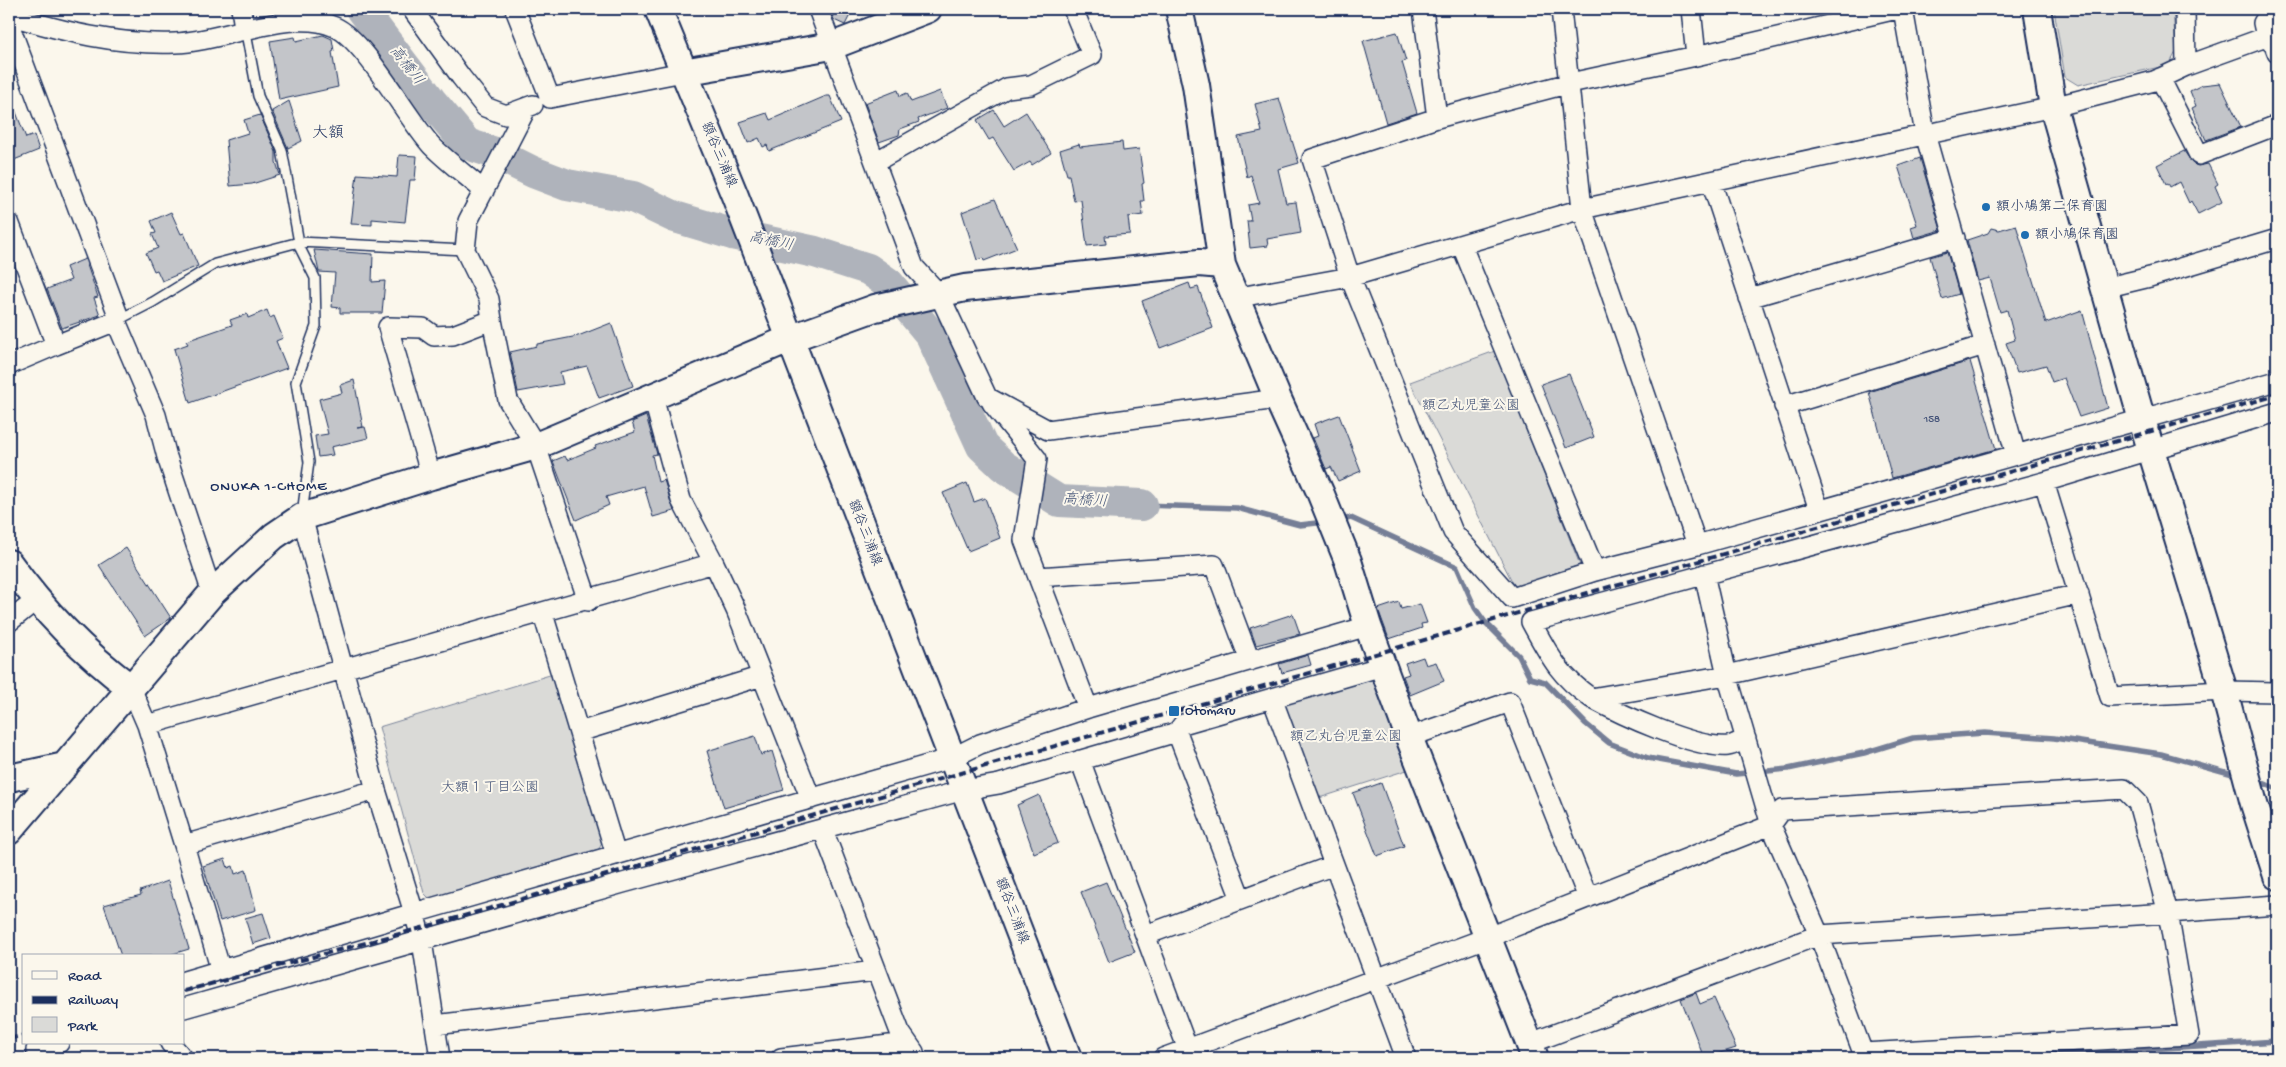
<svg xmlns="http://www.w3.org/2000/svg" width="2286" height="1067" viewBox="0 0 2286 1067" font-family="'Gochi Hand','Klee One',sans-serif">
<rect width="100%" height="100%" fill="#fbf7ec"/>
<filter id="ink" filterUnits="userSpaceOnUse"><feTurbulence type="fractalNoise" baseFrequency=".02" numOctaves="2"/><feDisplacementMap in="SourceGraphic" scale="10" xChannelSelector="R" yChannelSelector="G"/><feConvolveMatrix kernelMatrix="1 2 1 2 8 2 1 2 1" color-interpolation-filters="sRGB"/></filter>
<g filter="url(#ink)">
<path fill="#dadad7" stroke="#7a849a" d="M2054 9H2173L2176 52 2169 65 2078 85 2065 77Z
M1495 351 1580 565 1515 587 1410 382Z
M553 674 603 841 599 849 431 900 424 893 379 727Z
M1376 674 1407 770 1316 799 1283 701Z"/>
<g fill="none" stroke-linecap="round" stroke-linejoin="round">
<path stroke="#747e96" stroke-width="5.5" d="M1142 505 1237 508 1300 525 1325 522
M1339 520 1351 518 1457 567 1475 608 1485 622 1519 656 1530 678 1545 682 1586 724 1609 743 1648 758 1736 774 1788 769 1864 753 1913 738 1985 733 2054 738 2161 754 2240 776
M2256 780 2277 789
M2008 1058 2277 1041"/>
<path stroke="#afb3bb" stroke-width="32" d="M361 9 431 101 467 144 495 153 533 172 567 185 633 197 675 217 732 234 815 252 868 269 888 283 931 335 982 446 1003 466 1059 501 1142 505"/>
</g>
<path fill="#c3c5c9" stroke="#1b2f5e" d="M830 9H853L845 25 834 20Z
M1397 32 1406 61 1402 62 1417 113 1386 123 1363 41Z
M323 35 332 39 334 51 332 52 338 87 279 100 270 41 295 37 296 41Z
M2220 83 2241 127 2206 140 2192 108 2196 106 2190 91 2202 85Z
M898 90 900 96 907 93 911 102 940 91 947 108 918 119 919 122 900 129 899 135 879 142 865 103Z
M9 94 26 138 34 135 39 150 9 162Z
M826 96H830L841 122 769 151 767 145 763 147 759 138 748 143 740 122 767 113 770 120Z
M1279 98 1299 163 1278 169 1286 203 1296 202 1301 233 1267 239 1268 246 1250 248 1247 221H1251L1248 205 1259 203 1251 175 1247 177 1238 137 1262 132 1255 104Z
M289 101 302 141 288 148 272 111Z
M994 110 1004 126 1026 112 1051 153 1032 165 1030 162 1014 171 993 138 989 140 977 120Z
M260 115 276 152V162L280 175 252 184 230 186 226 140 248 133 244 120Z
M1122 142 1123 151 1139 149 1144 183 1142 184 1144 201H1141L1143 215 1128 217 1130 234 1105 236 1106 244 1087 246 1081 200 1074 201 1069 175H1067L1060 150 1079 144 1080 147Z
M2184 151 2193 164 2198 166 2208 164 2218 184 2215 186 2222 202 2198 214 2191 201 2189 203 2179 182 2170 187 2168 183 2166 184 2157 165Z
M399 155 417 156 415 180H410L405 222 372 219V225L351 224 357 174 397 177Z
M1920 158 1941 230 1914 238 1911 227 1917 225 1898 166Z
M995 199 1017 248 984 261 983 258 977 260 962 212Z
M171 212 181 234 184 233 198 266 162 281 157 270 154 271 146 253 158 248 152 234 156 233 151 221Z
M2016 225 2046 323 2082 310 2108 408 2079 417 2064 378 2052 382 2046 365 2017 373 2006 343 2015 340 2007 310 2000 312 1990 278 1978 281 1967 240 1988 233 1991 228 1999 230Z
M314 250 373 254 372 282 385 281 382 313H340V308L332 307 335 273 319 272Z
M1947 252 1959 294 1942 299 1930 257Z
M85 259 98 297 94 298 100 315 62 328 47 289 71 280 66 267Z
M1189 283 1191 289 1198 287 1213 328 1160 348 1142 301Z
M267 310 270 318 274 316 283 338 276 341 287 368 190 403 174 349 188 344 186 341 232 325 230 320 247 314 248 318Z
M611 323 633 386 599 398 587 366 560 372 563 384 518 392 510 352 537 346V344L578 336Z
M1970 361 1996 449 1892 478 1869 392Z
M1569 374 1594 437 1566 448 1541 384Z
M354 380 363 427 357 428 365 427 368 438 331 447 333 455 318 457 315 436 328 434 319 399 342 393 340 385Z
M1339 415 1361 471 1338 481 1331 467 1326 469 1313 438 1318 436 1314 424Z
M646 416 657 454 652 455 658 482 664 480 674 511 653 517 644 486 606 497 609 505 576 520 553 461 565 456 567 460 596 448 595 446 635 432 632 422Z
M967 483 974 502 985 498 1000 538 968 551 943 493Z
M126 548 171 618 145 636 99 565Z
M1399 602 1401 609 1420 604 1427 623 1421 624 1422 628 1389 639 1378 609Z
M1293 614 1300 634 1256 645 1250 628Z
M1308 655 1311 665 1282 673 1279 664Z
M1423 657 1426 665 1436 662 1444 681 1410 695 1403 676 1409 674 1405 663Z
M755 736 761 755 772 751 784 790 724 808 707 751Z
M1381 783 1404 846 1377 856 1353 793Z
M1039 795 1058 843 1034 853 1017 805Z
M225 859 228 868 233 866 235 874 246 870 256 910 220 921 203 866Z
M168 881 189 949 166 956H121L104 905 141 895 140 891Z
M1106 882 1135 952 1109 962 1081 892Z
M263 913 271 938 253 944 245 918Z
M1696 993 1700 1004 1714 998 1736 1048 1704 1058 1681 999Z"/>
<g fill="none" stroke-linecap="round" stroke-linejoin="round">
<defs>
<path id="lane" d="M245 28 258 96 282 150 300 248 315 278 316 326 296 382 309 462 302 514
M116 321 153 302 215 264 299 242 465 250"/>
<path id="street" d="M241 9 243 21
M412 9 461 77 485 107 506 115 533 105
M515 9 550 98 683 72
M818 9 914 267 939 294 987 397 1048 430 1278 399
M1561 9 1582 209 2053 107 2154 81 2186 66 2185 9
M1691 9 1696 56
M1903 9 1925 134 2016 455
M9 15C64 32 117 45 175 43 224 42 289 7 335 27 365 40 407 119 432 146 448 162 467 176 484 191
M9 24 118 315 116 321
M2266 37 2274 45 2277 53
M2186 66 2266 37 2263 23 2272 9
M2160 78 2199 155 2277 125
M1437 118 1570 83 1696 56 1897 9
M875 162 1007 88 1031 85 1092 55 1073 9
M1711 181 1819 510
M9 222 56 345 9 365
M1462 246 1595 571
M2104 288 2150 277 2277 239
M1234 298 1350 277 1453 532 1512 598 1595 571 1697 545 1582 209 1350 277 1312 159 1437 118 1423 9
M1749 298 1955 238
M492 320 489 299 465 250 468 221 527 107
M56 345 116 321 156 415 167 457 212 593
M992 403 1037 459 1024 540 1088 708
M1784 406 1985 345
M431 476 388 327 423 328 434 336 453 335 492 320 508 400 536 446 588 601
M2044 482 2110 697 2224 691 2277 692
M302 517 376 790 414 913 952 758 980 744 1088 708 1368 626
M1697 545 2277 381
M714 563 736 610 811 799
M1704 574 1727 675 2079 594
M1038 577 1214 565 1250 661
M543 614 616 855
M9 622 36 600
M131 688 147 725 184 845 376 790
M1272 698 1406 1058
M1591 698C1620 714 1695 749 1728 746 1734 745 1740 741 1746 739
M147 725 714 563 681 500 653 397
M579 732 762 676
M1177 732 1241 899
M1409 737 1510 702 1588 898
M1080 760 1191 1058
M823 830 900 1032 914 1052 915 1058
M184 845 221 971
M1146 935 1334 865
M184 981 414 913 422 941 440 1058
M184 1008 623 883 964 790 999 784 1177 732 1183 724 1383 666
M435 1025 875 971
M170 1043 183 1058
M1528 1044 1819 935 1863 1053 2189 1035 2168 913 1819 935 1771 825 1782 810 2124 789 2138 803 2168 913 2277 905
M36 1050 59 1043
M781 1058 906 1043
M1163 1058 1486 938 1771 825 1727 675 1591 698C1559 676 1549 655 1531 622L2044 482 2277 412"/>
<path id="secondary" d="M658 9 735 196 1068 1058
M1179 9 1196 85 1222 265 1278 399 1320 492 1348 561 1368 626 1409 737 1535 1058
M2037 9 2053 107 2142 420 2224 691 2254 804 2277 876
M683 72 832 46 928 9
M9 563C44 612 83 652 131 688
M9 778 65 766
M9 831 212 593 274 536 302 517 431 476 536 446 789 339 875 308 965 288 1199 263 1222 265"/>
</defs>
<use href="#lane" stroke="#1b2f5e" stroke-width="12"/>
<use href="#street" stroke="#1b2f5e" stroke-width="22"/>
<use href="#secondary" stroke="#1b2f5e" stroke-width="30"/>
<use href="#lane" stroke="#fbf7ec" stroke-width="9"/>
<use href="#street" stroke="#fbf7ec" stroke-width="19"/>
<use href="#secondary" stroke="#fbf7ec" stroke-width="26"/>
<path stroke="#1b2f5e" stroke-width="4" stroke-dasharray="8 4" stroke-linecap="butt" d="M184 991 418 929 2277 395
M9 1039 24 1035"/>
</g>
</g>
<g fill="#1f6fb2" stroke="#fbf7ec" stroke-width="2">
<circle cx="1986" cy="207" r="5"/>
<circle cx="2025" cy="235" r="5"/>
<rect x="1168" y="705" width="12" height="12" rx="2.5"/>
</g>
<g text-anchor="middle" dominant-baseline="central" stroke-width="4" stroke-linejoin="round" paint-order="stroke">
<g font-size="11" fill="#455479">
<text x="1932" y="420">158</text>
</g>
<g font-size="14" fill="#1b2f5e" stroke="#fbf7ec">
<text transform="translate(718 155) rotate(67)">額谷三浦線</text>
<text transform="translate(864 533) rotate(69)">額谷三浦線</text>
<text transform="translate(1011 911) rotate(69)">額谷三浦線</text>
</g>
<g font-size="14" fill="#1b2f5e" stroke="#fbf7ec" text-anchor="start">
<text x="1996" y="207">額小鳩第二保育園</text>
<text x="2035" y="235">額小鳩保育園</text>
<text x="1185" y="711">Otomaru</text>
</g>
<g font-size="14" fill="#415176" stroke="#fbf7ec">
<text x="1471" y="406">額乙丸児童公園</text>
<text x="1346" y="737">額乙丸台児童公園</text>
<text x="490" y="788">大額１丁目公園</text>
</g>
<g font-size="15" font-style="italic" fill="#47577a" stroke="#fbf7ec">
<text transform="translate(406 66) rotate(52)">高橋川</text>
<text transform="translate(771 242) rotate(12)">高橋川</text>
<text transform="translate(1085 501) rotate(4)">高橋川</text>
</g>
<g font-size="15" letter-spacing="1" fill="#1b2f5e" stroke="#fbf7ec">
<text x="269" y="487">ONUKA 1-CHOME</text>
</g>
<g font-size="16" fill="#1b2f5e" stroke="#fbf7ec">
<text x="328" y="134">大額</text>
</g>
</g>
<rect width="2286" height="1067" fill="none" stroke="#fbf7ec" stroke-width="30"/>
<rect x="15" y="15" width="2256" height="1037" fill="none" stroke="#1b2f5e" stroke-width="2" filter="url(#ink)"/>
<rect x="22" y="954" width="162" height="90" fill="#fbf7ec" stroke="#a1a7b3"/>
<rect x="32" y="971" width="25" height="8" fill="#fbf7ec" stroke="#a1a7b3"/>
<text x="68" y="980" font-size="15" fill="#1b2f5e">Road</text>
<rect x="32" y="996" width="25" height="8" fill="#1b2f5e" stroke="#a1a7b3"/>
<text x="68" y="1004" font-size="15" fill="#1b2f5e">Railway</text>
<rect x="32" y="1017" width="25" height="15" fill="#dadad7" stroke="#a1a7b3"/>
<text x="68" y="1030" font-size="15" fill="#1b2f5e">Park</text>
</svg>
